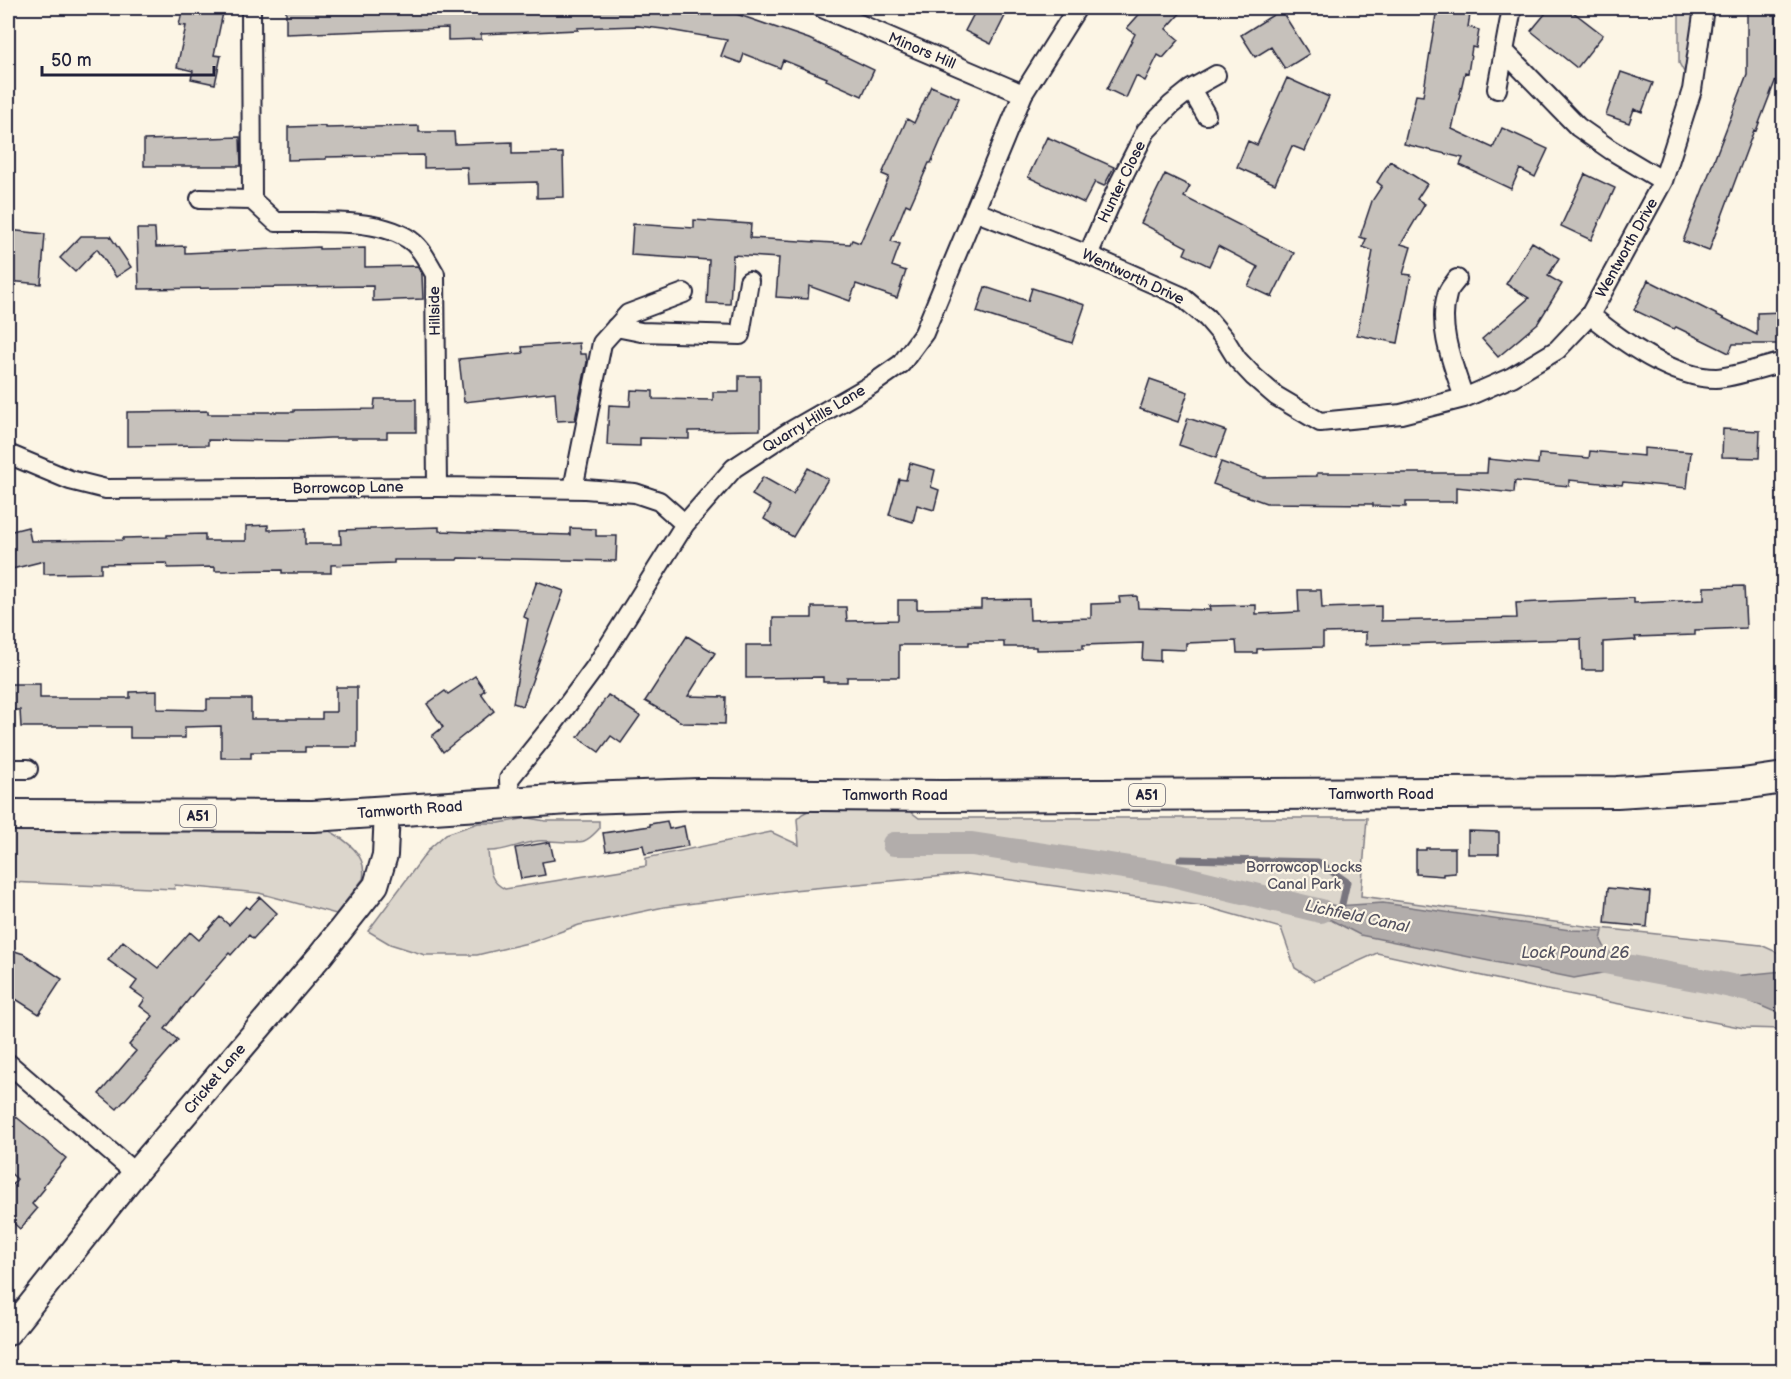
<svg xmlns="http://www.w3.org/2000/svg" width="1791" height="1379" viewBox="0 0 1791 1379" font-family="'Balsamiq Sans',sans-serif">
<rect width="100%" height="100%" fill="#fcf5e5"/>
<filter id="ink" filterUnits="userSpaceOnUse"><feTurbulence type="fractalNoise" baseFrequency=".0167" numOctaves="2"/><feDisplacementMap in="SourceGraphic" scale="12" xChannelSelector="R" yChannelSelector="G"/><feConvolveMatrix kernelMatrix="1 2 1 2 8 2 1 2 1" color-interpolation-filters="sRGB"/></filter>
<g filter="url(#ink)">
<path fill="#dcd6cc" stroke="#7f7c84" stroke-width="1.5" d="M1679 8H1700L1689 81 1679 63Z
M907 809 919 818H1367L1361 896 1600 928 1761 945 1783 955V1029L1744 1028 1537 988 1377 953 1315 981 1295 968 1281 928 1203 906 967 874 793 890 664 907 579 925 532 942 477 955H425L390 944 368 931 430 848 446 834 478 823H499L528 818 546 821H599V829C594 834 590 839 584 841 576 844 550 840 538 841 520 843 504 852 488 851 490 868 488 881 505 889L646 866V858L771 832 799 845 797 819 802 814 810 810Z
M8 824 328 830C346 840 368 855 363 879L336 914 259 893 175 885 174 889 8 882Z"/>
<path fill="#b2adab" stroke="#78757e" stroke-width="1.5" d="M1292 895 1336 906 1383 903 1570 930 1603 931 1601 940 1607 952 1620 957 1618 970 1574 978 1360 935 1331 920 1286 909 1290 904Z
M1783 971V1013L1773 1011 1721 989 1724 977Z"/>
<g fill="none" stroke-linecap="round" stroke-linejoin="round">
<path stroke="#78757e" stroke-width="7" d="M1180 859 1318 862 1347 882 1340 913"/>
<path stroke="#b2adab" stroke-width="24" d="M894 844H972L1169 874 1321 911
M1589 959 1722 984 1784 998"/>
</g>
<path fill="#c6c1bb" stroke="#22223b" stroke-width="1.5" d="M183 8H224L214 55 221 56 215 84 191 79 193 71 177 67 186 26 179 25Z
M286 8H719L809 39 874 70 862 96 826 80 827 78 783 60 780 68 744 54 741 63 721 56 727 40 663 29 638 26 577 28 578 30 481 34V39L448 40V28L286 34Z
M977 8H1009L991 44 965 31Z
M1145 8H1185L1166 29 1179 40 1163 58 1158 55 1145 81 1136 76 1126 98 1107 89 1135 34 1127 28Z
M1437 8H1471L1468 27 1479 30 1476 48 1472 47 1468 73 1465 72 1452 129 1493 148 1502 128 1548 149 1535 177 1520 169 1511 189 1460 165 1463 158 1404 144 1416 95 1423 96Z
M1550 8H1568L1603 35 1577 68 1531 31Z
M1747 8H1776V79L1756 131 1754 130 1709 251 1683 241 1747 75Z
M1281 10 1309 54 1285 69 1271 47 1255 57 1241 35Z
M1621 72 1653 83 1642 112 1634 109 1629 123 1606 115Z
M1287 78 1329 97 1305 151 1292 146 1275 184 1237 167 1248 141 1257 145Z
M931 86 959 98 931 163H929L910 206 906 204 891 241 900 244 892 266 906 271 897 298 856 284 850 301 809 286 808 299 776 297 779 258 733 255 730 304 707 303 709 260 631 255 633 224 694 228V220L751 224 750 238 850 244 852 240 860 243 889 177 882 174 907 119 914 123Z
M325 126V128L419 126V132H454L455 144 512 142V154L563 153 564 197 537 198V182L468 184 467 167 424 168V155L326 157V159L288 160V127Z
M240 137 241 166H144V140Z
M1047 137 1114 167 1104 186 1095 182 1084 203 1028 177Z
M1390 161 1427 184 1417 199 1425 204 1401 244 1411 247 1403 274 1411 275 1398 343 1357 335 1373 251 1363 247 1366 239 1360 237 1372 201 1382 186 1377 182Z
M1165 174 1190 186 1184 197 1294 253 1272 297 1248 286 1258 267 1218 246 1209 266 1184 254 1187 247 1141 223Z
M1585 174 1615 188 1591 240 1561 226Z
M137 229H155L156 247 185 246V253L319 247V249L365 248V267L417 266 422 275 423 299 373 301V286L139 289Z
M8 230 45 234 41 284 8 281Z
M81 236H110L131 267 116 277 97 249 75 272 60 258Z
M1532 242 1559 258 1548 276 1562 284 1538 323 1498 357 1482 339 1529 298 1506 284Z
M1648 280 1757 335V313L1784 312V344H1733L1729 353 1676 327 1674 329 1634 310Z
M985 287 1028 301 1032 288 1085 305 1072 343 977 312Z
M579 343 580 354H586L587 362 575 420 557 421 555 392 464 402 459 359 523 353 522 347Z
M739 376H760V430L689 431V439L640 438V446L607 445 609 405 630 406 631 390 653 391V399L713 400V392H739Z
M1150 379 1188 392 1178 422 1140 409Z
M375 399H416V432H387V438H330L289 440V441L208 440V445L127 446V412L208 411V414H255V412H294V410L374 409Z
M1188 418 1226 431 1216 458 1179 445Z
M1723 429 1760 431 1759 458 1722 457Z
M1644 448 1691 452 1687 488 1623 482 1622 485 1569 480V486L1515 481 1514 493 1456 487V502H1406V507L1373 506V504L1266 503 1213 484 1221 462 1263 477 1317 476V473H1487L1488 459 1538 464 1539 454 1589 458 1590 451 1644 456Z
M910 463 935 470 931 487 939 490 934 510 917 505 913 522 889 515 899 479 906 480Z
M808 468 828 479 793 537 764 519 771 506 752 495 763 477 793 494Z
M268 525V530L305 529V544H341L340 530 439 527V531L570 535V528L596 529V536H617L616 561 458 558 457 560H394V563L331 565V573H282V570L215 571V567L168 568 167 563 101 564V573L44 574V561L8 570V532L28 527 31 541 123 540V538L167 537V535L205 534V541H246V526Z
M537 581 564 591 523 706 513 703 528 619 524 617Z
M1744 586 1746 628 1695 630V635L1635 637 1636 640 1603 642V670H1582L1581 639 1366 645V632L1323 633V647L1257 649V653H1237L1236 641 1186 643V650L1160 649V661L1142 660 1143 643 1083 645V649L1036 650V647H1004V642H969V645H899V677H847V682H823V677L746 678V645H773V618H812V607H846L847 621 898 620V600H917V609L981 608V600L1029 599 1030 620 1091 618V604L1120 603 1119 597 1137 596 1138 608 1210 610 1209 606 1256 605V614L1299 612 1298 590H1321L1322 608 1381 606V621L1517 618 1516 603 1634 598V603L1704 600V587Z
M687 636 715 653 688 696 726 697 725 724 683 723 645 701Z
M475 676 485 690 481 693 494 711 443 752 432 736 443 727 427 704 445 691 448 694Z
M8 684H40V698H130V692L157 691V709L207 710V699H251V719H322V712H336V687H357V747H305V752H251V758H221V726L185 727V738H130V727H21L20 710H8Z
M608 695 640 716 621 743 611 736 599 752 578 737Z
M667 821 669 829 684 826 688 846 645 854 643 845 606 851 603 833 650 826V824Z
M1468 831 1499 832V854H1468Z
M550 842 554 860 542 862 545 875 521 879 515 848Z
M1426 848H1455V873L1443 874V876L1416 874V850H1426Z
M1608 888 1650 892 1647 927 1605 923Z
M260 897 277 913 253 939 249 935 231 955 229 953 194 993 165 1029 178 1040 117 1109 99 1094 136 1051 129 1045 153 1016 140 1006 145 999 131 989 137 981 108 960 123 941 158 968 190 932 199 940 220 917 229 925 246 906 249 909Z
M8 949 24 954 62 979 39 1014 8 994Z
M8 1110 66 1158 43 1186 45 1188 32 1204 37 1209 20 1229 8 1218V1190L17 1179 8 1171Z"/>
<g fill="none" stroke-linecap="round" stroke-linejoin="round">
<defs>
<path id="minor" d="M251 8 252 200
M822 8 1023 94
M1504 51 1578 127 1611 150 1663 181
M1191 89 1206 115
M1497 89 1512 8
M200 199 252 200 276 222C315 223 373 217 407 238 421 246 427 261 435 274L437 487
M974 211 1088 255 1181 296 1207 318 1224 338 1237 359 1254 377 1276 396 1320 422 1401 414 1464 398 1512 377 1557 350 1590 315 1663 181 1692 90 1704 8
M1088 255 1120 182 1146 131 1171 105 1191 89 1216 75
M1457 279C1454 284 1448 289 1447 295 1437 328 1454 367 1464 398
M1590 315C1623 342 1672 378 1716 378 1732 378 1766 366 1784 362
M616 327 641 332 740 335 749 281
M8 454 70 480 106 489 437 487 585 489 635 493 659 501 685 524
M573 489 602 343 628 314 684 293
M8 769H28
M510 803 509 779 551 727 596 666 685 524 734 468 789 432 871 385 901 364 924 333 1023 94 1077 8
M8 1063 135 1173"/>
<path id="tertiary" d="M8 1333 135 1173 320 956 376 885 385 855 387 811"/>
<path id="primary" d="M8 815 313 816 585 798 699 794 943 796 1617 792 1743 784 1784 778"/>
</defs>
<use href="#minor" stroke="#22223b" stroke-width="22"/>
<use href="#tertiary" stroke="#22223b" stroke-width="28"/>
<use href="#primary" stroke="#22223b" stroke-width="34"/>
<use href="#minor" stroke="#fcf5e5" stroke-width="18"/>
<use href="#tertiary" stroke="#fcf5e5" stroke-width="24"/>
<use href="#primary" stroke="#fcf5e5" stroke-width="30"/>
</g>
</g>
<g text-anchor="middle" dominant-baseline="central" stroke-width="4.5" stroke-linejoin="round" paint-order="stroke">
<g fill="#fcf5e5" stroke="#63616e" stroke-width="1.5">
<rect x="1129" y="784" width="36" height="22" rx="4.5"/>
<rect x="180" y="805" width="36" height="22" rx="4.5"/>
</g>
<g font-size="14" font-weight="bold" fill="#22223b">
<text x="1147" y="795">A51</text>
<text x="198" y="816">A51</text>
</g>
<g font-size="15" fill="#22223b" stroke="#fcf5e5">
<text transform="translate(922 51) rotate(23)">Minors Hill</text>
<text transform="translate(1122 182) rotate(-64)">Hunter Close</text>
<text transform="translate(1627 248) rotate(-61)">Wentworth Drive</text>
<text transform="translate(1133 277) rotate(25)">Wentworth Drive</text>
<text transform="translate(435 311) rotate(-91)">Hillside</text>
<text transform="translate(814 419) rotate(-31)">Quarry Hills Lane</text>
<text transform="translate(348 488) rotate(-1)">Borrowcop Lane</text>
<text x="1381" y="794">Tamworth Road</text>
<text x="895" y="795">Tamworth Road</text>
<text transform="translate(410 810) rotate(-4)">Tamworth Road</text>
<text transform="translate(215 1079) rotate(-50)">Cricket Lane</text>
</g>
<g font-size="15" fill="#504f5f" stroke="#fcf5e5">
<text x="1304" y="867">Borrowcop Locks<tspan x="1304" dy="17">Canal Park</tspan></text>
</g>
<g font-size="16" font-style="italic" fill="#545362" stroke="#fcf5e5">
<text transform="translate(1357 917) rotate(12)">Lichfield Canal</text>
<text x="1575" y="953">Lock Pound 26</text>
</g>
</g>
<rect width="1791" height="1379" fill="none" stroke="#fcf5e5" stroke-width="30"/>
<rect x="15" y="15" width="1761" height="1349" fill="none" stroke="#22223b" stroke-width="2" filter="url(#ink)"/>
<path d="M42 66v9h172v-9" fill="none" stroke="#22223b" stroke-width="3"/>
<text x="51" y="66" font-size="18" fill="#22223b" stroke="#fcf5e5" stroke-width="4.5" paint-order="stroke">50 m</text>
</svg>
